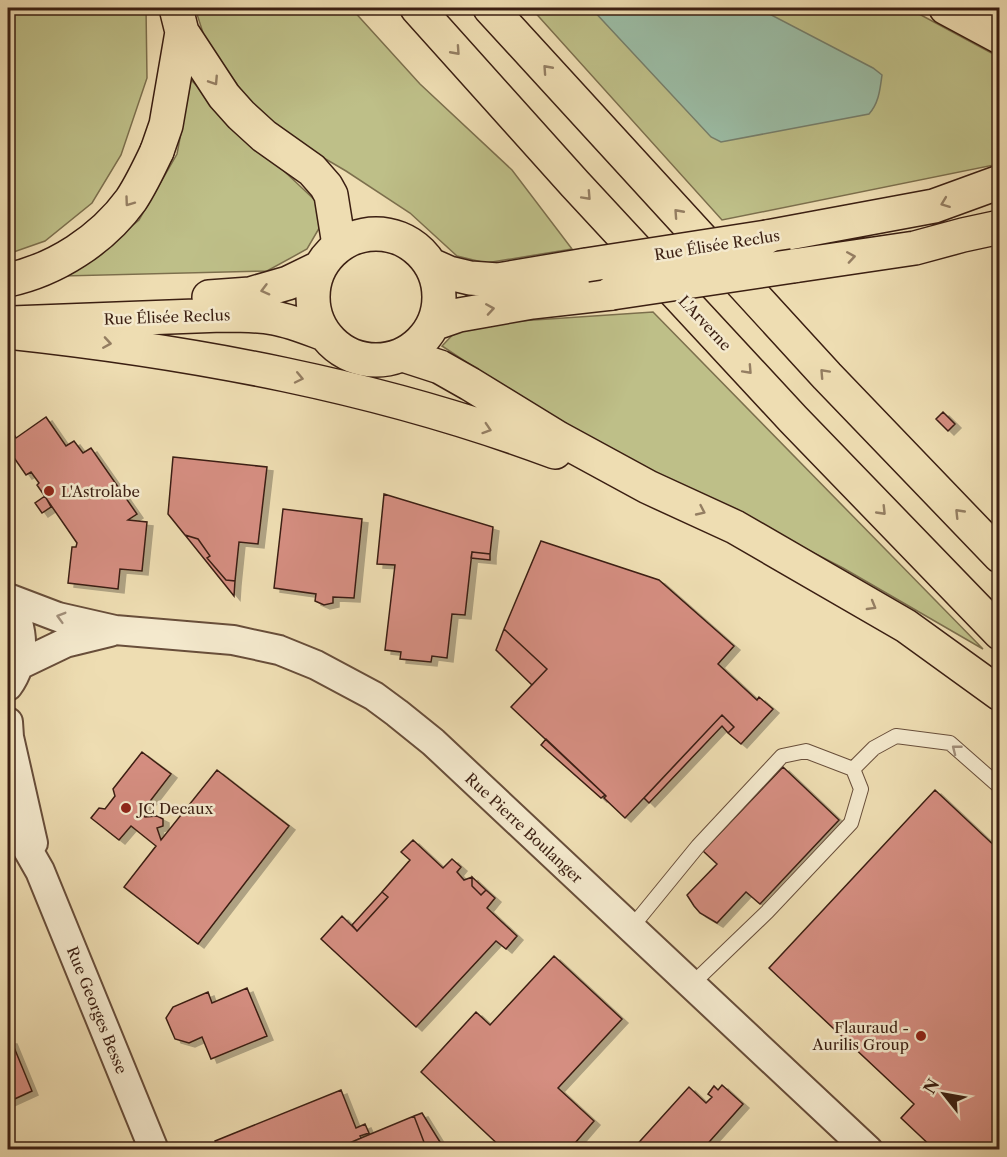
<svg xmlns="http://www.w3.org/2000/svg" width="1007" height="1157" viewBox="0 0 1007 1157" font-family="'Libre Caslon Text',serif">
<defs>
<filter id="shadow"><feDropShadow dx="6" dy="4" stdDeviation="0" flood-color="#0004"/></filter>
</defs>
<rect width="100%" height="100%" fill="#eeddb2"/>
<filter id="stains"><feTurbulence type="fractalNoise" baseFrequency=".00333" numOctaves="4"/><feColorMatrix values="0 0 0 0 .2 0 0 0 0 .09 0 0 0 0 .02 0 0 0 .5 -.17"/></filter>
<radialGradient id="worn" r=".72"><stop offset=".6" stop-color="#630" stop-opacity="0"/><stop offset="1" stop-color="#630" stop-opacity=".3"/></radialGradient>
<path fill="#bebf88" stroke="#7c6f4d" stroke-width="1.5" d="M8 8H146L147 78 121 155 92 203 45 241 8 254Z
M195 8H351L420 84 512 170 572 249 486 263 457 256 410 213 346 171 283 134 250 103 205 39Z
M531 8H908L999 57V164L722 220Z
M191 80 268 156 318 203 321 225 307 249 267 271 64 276 98 254 139 220 177 154Z
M653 312 983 649 843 568 684 486 577 435 442 346 462 325Z"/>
<path fill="#9bbda6" stroke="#757e6b" stroke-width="1.5" d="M591 8H758L873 68 882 75C880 89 879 103 869 114L721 142 711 137Z"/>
<path fill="#d58e81" stroke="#3b1f12" stroke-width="1.5" filter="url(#shadow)" d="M943 412 955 424 948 431 936 419Z
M46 417 66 446 74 441 83 453 91 448 137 514 128 520 147 522 142 571 120 569 118 589 68 583 72 547H76L77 543 37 485 39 483 31 472 26 475 8 449V444L10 442 9 440 15 436 16 438Z
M173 457 267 467 258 544 239 542 235 581 226 580 207 558 210 556 198 539 185 535 168 514Z
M384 494 493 527 490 554 472 552 465 615 452 614 447 658 432 656 431 662 400 659 401 652 385 650 395 565 377 564Z
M45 496 51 507 42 513 35 503Z
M283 509 362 519 354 598 333 597V603L324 605 315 601 316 594 274 588Z
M185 535 198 539 210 556 207 558 226 580 235 581 234 596Z
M541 541 659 580 734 646 718 664 757 700 759 697 773 709 741 744 728 733 734 727 722 715 625 818 604 798 606 796 511 707 547 669 504 629Z
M472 552 490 554V560L471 558Z
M504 629 547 669 532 685 496 650Z
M722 715 734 727 728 733 722 726 649 803 644 798Z
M546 739 605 795 601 798 541 745Z
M142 752 171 774 141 813 145 817 157 816 163 819V826L157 828 161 840 217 770 289 826 198 944 124 887 156 846 131 826 119 840 91 818 99 808 105 809 115 796 113 789Z
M783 767 839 820 760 904 746 892 717 923 700 913 694 906 687 895 717 864 703 851Z
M935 790 1000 851V1150H935L901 1118 914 1104 769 968Z
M413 840 443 868 452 859 461 867 457 872 464 880 472 877V886L481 895 486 890 495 898 487 908 517 936 506 949 496 941 416 1027 321 939 342 916 357 931 388 897 382 892 410 860 401 852Z
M472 877 486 890 481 895 472 886Z
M382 892 388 897 357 931 352 925Z
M554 956 622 1019 558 1088 594 1121 569 1150H504L421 1072 476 1012 490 1025Z
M247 988 267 1036 211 1059 202 1037 189 1043 175 1039 166 1018 173 1007 208 992 212 1003Z
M8 1040H11L32 1091 8 1102Z
M722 1085 743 1104 702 1150H632L689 1087 706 1103 712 1097 708 1094 714 1086 718 1090Z
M341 1090 356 1128 365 1124 369 1133 360 1136 361 1138 333 1150H218L215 1141Z
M422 1113 445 1150H427L414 1116Z
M414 1116 427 1150H333L361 1138Z"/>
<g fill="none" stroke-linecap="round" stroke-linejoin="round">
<defs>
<path id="lane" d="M853 769 874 748 896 736 950 743 1000 787
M631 928 698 846 782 756 806 751 853 769 861 789 851 823 767 912 691 985"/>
<path id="street" d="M8 598 58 617 115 630 233 640 279 650 316 665 374 696 397 713 433 742 868 1150
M8 602C25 627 26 661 8 686
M17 666 65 643 110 632
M8 722 9 737 33 843
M8 815 40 871 154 1150"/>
<path id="primary" d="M313 297a63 63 0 1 1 126 0a63 63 0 1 1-126 0Z
M767 237 934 206 1000 182
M431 265 449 273 470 278 498 280 586 265
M793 266 915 248 963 235 1000 227
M8 280C55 270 102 240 131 200 141 185 149 168 157 151
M209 297 250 294 288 283 319 268
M12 323 222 315C240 315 257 315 274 318 291 321 308 328 324 334
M433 324 459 315 532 302 612 293"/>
<path id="highway" d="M176 8 182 32 224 96 241 115 264 136 312 170 326 186 331 195 339 245
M417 8 575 184 793 419 1000 633
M490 8 827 376 1000 556
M946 8 1000 37
M157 151 166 125 182 32
M8 332C194 352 379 386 555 452
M403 355 440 367 470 384 558 438 648 487 735 527 906 626 1000 694"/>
</defs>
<use href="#lane" stroke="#684e3a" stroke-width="16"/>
<use href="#street" stroke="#684e3a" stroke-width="32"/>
<use href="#primary" stroke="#3b1f12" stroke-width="36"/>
<use href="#highway" stroke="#3b1f12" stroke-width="36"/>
<use href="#lane" stroke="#f4e9cd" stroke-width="14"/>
<use href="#street" stroke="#f4e9cd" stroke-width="28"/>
<use href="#primary" stroke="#eeddb2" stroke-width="33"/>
<use href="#highway" stroke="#eeddb2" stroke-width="33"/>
<defs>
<path id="primary-bridge" d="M586 265 767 237
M612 293 793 266"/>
</defs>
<use href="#primary-bridge" stroke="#3b1f12" stroke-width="36" stroke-linecap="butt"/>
<use href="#primary-bridge" stroke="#eeddb2" stroke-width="33"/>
</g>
<defs><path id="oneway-chevron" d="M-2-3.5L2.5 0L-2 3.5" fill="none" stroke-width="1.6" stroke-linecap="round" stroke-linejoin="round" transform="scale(1.5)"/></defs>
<g stroke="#947e62">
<use href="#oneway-chevron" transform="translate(456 51) rotate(48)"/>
<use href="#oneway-chevron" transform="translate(547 69) rotate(-132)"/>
<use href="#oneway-chevron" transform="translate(214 81) rotate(57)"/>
<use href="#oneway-chevron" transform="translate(587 196) rotate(47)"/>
<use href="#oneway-chevron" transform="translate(129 202) rotate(126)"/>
<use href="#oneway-chevron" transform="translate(945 203) rotate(159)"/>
<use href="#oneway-chevron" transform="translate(678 213) rotate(-132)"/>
<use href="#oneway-chevron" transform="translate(851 257) rotate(-9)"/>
<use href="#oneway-chevron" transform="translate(265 290) rotate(165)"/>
<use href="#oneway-chevron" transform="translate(490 309) rotate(-9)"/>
<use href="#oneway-chevron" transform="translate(107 343) rotate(9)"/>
<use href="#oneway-chevron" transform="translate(748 370) rotate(47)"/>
<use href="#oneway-chevron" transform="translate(824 373) rotate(-133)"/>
<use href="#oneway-chevron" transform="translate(299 378) rotate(12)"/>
<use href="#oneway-chevron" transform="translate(487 429) rotate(18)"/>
<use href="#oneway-chevron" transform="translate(701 511) rotate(25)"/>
<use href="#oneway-chevron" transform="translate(882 511) rotate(46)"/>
<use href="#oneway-chevron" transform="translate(959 513) rotate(-134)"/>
<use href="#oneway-chevron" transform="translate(872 606) rotate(30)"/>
</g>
<g stroke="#a18e79">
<use href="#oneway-chevron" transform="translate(61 617) rotate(-164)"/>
<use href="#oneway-chevron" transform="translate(956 749) rotate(-142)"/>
</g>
<g fill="#8f2418" stroke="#f4e9cd" stroke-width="2">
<circle cx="49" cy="491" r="6"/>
<circle cx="126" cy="808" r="6"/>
<circle cx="921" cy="1036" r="6"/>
</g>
<g text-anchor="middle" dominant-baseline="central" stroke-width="5" stroke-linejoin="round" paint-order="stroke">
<g font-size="15" fill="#3b1f12" stroke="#f4e9cd">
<text transform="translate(717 245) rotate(-9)">Rue Élisée Reclus</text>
<text transform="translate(167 317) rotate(-2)">Rue Élisée Reclus</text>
<text transform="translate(705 323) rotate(47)">L'Arverne</text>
<text transform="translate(524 828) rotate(43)">Rue Pierre Boulanger</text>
<text transform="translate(97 1010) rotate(68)">Rue Georges Besse</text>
</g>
<g font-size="15" fill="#3b1f12" stroke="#f4e9cd" text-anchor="start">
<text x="61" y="491">L'Astrolabe</text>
<text x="138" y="808">JC Decaux</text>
<text x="909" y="1027" text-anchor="end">Flauraud -<tspan x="909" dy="17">Aurilis Group</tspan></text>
</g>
</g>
<rect width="1007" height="1157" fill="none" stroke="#eeddb2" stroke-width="30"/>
<rect x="9" y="9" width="989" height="1139" fill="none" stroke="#3b1f12" stroke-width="3"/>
<rect x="15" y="15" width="977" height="1127" fill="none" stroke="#3b1f12" stroke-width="1.5"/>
<g transform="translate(944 1094) rotate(301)" stroke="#f4e9cd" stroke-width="4.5" paint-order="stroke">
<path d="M0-4.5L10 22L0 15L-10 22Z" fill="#3b1f12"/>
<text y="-9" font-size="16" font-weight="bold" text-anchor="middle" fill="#3b1f12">N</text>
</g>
<rect width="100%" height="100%" filter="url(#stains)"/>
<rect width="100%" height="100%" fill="url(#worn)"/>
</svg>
